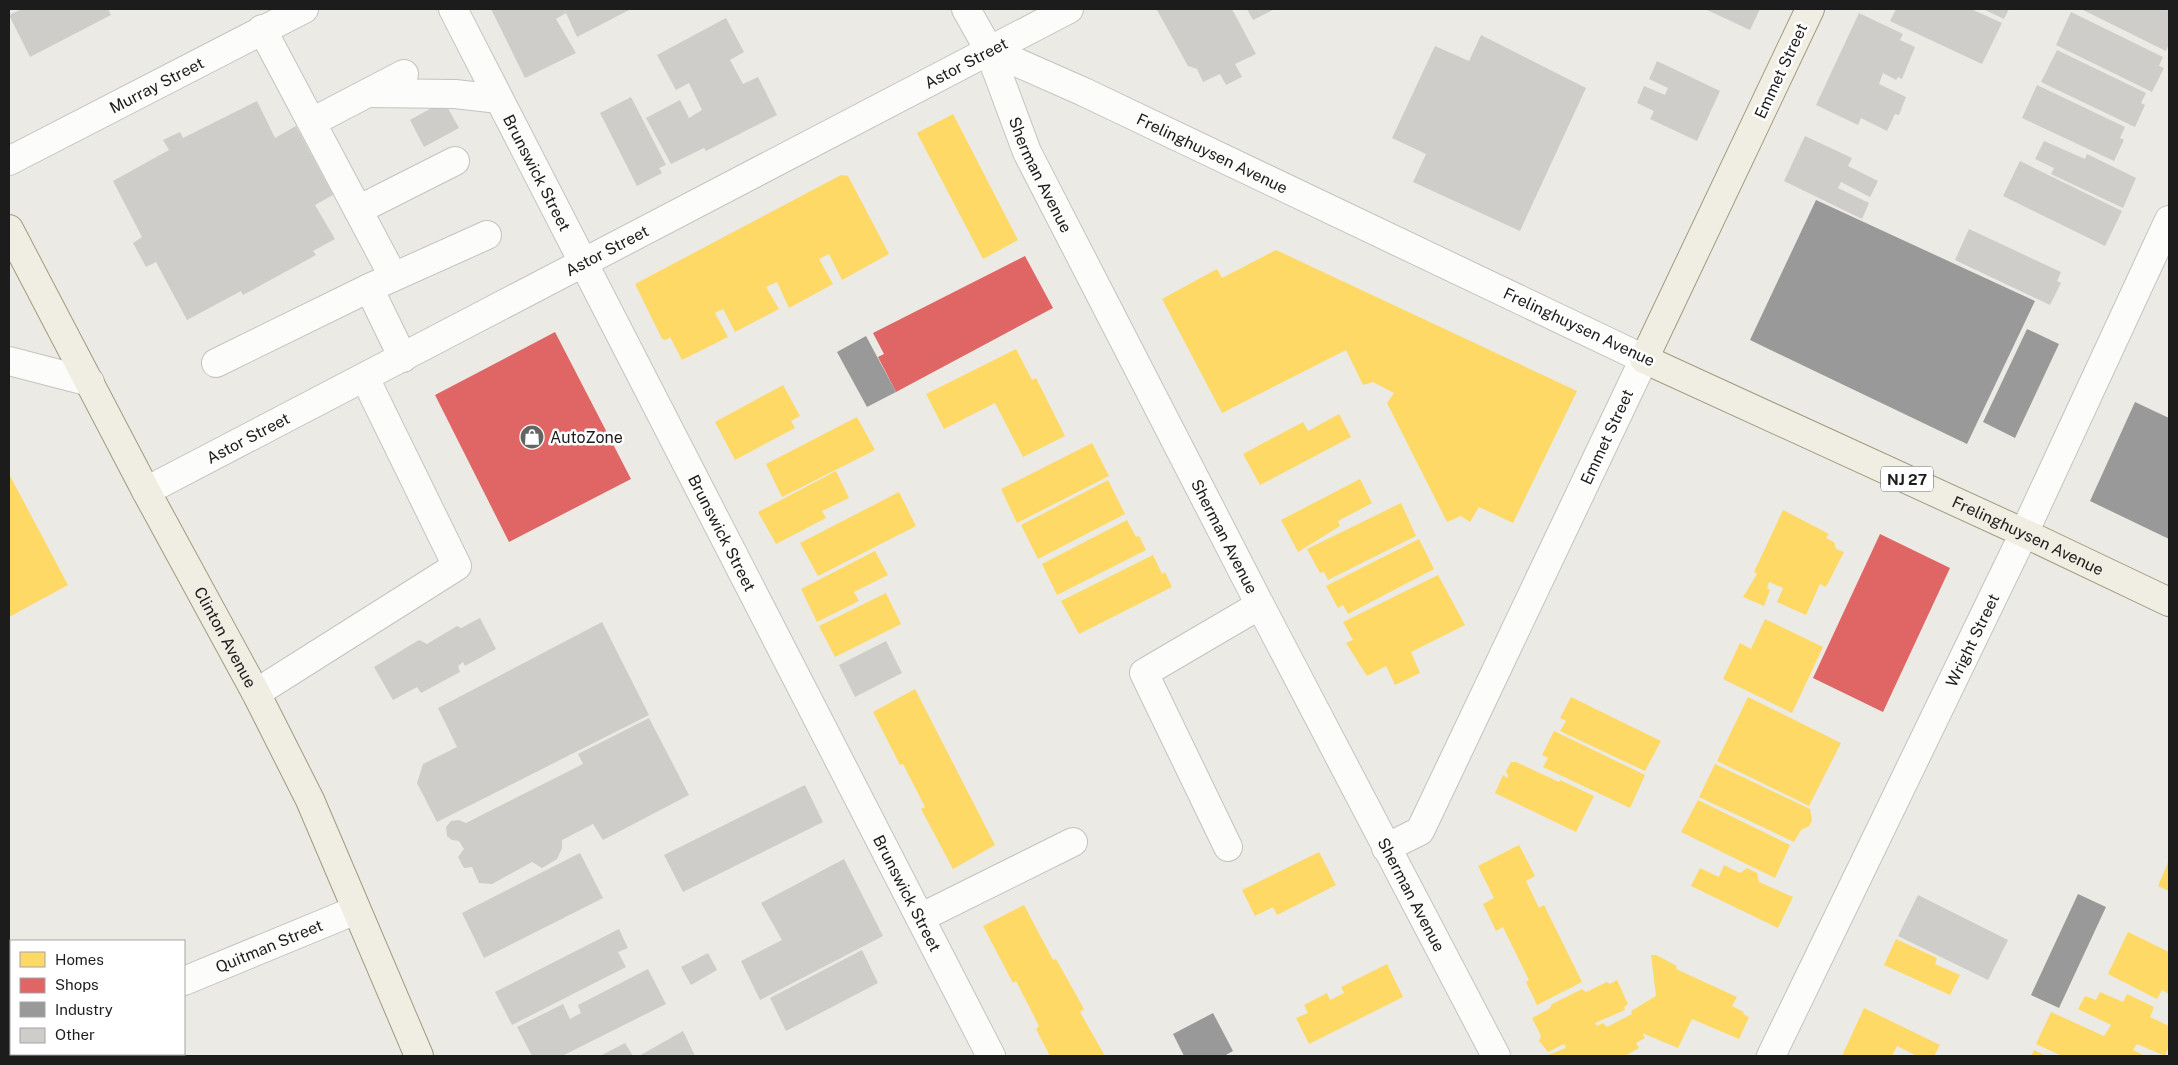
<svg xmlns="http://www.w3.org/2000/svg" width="2178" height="1065" viewBox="0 0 2178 1065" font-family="'Public Sans',sans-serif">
<rect width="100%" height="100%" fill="#ebeae4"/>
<path fill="#ffd966" d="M953 114 1018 240 983 259 917 133Z
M841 175 848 176 889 254 842 280 829 254 819 259 833 284 789 308 777 282 766 287 779 309 735 332 723 309 715 313 728 337 682 360 670 337 666 340 662 339 635 284Z
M1276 250 1577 391 1513 523 1479 507 1470 522 1461 516 1447 522 1387 403 1394 393 1373 382 1363 385 1346 350 1222 413 1162 299 1217 269 1222 278Z
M1016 349 1032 380 1036 378 1065 436 1023 457 995 403 944 429 926 394Z
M783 385 800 416 791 421 795 428 735 460 715 422Z
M1339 414 1351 437 1260 485 1243 454 1303 422 1308 431Z
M857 417 875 450 782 497 766 464Z
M1092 443 1109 476 1017 523 1001 489Z
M836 471 849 498 822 511 826 518 776 544 758 512Z
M9 474 68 585 9 617Z
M1360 479 1372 503 1338 521 1340 526 1298 552 1281 520Z
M1108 480 1125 514 1038 559 1021 525Z
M899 492 916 526 818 576 800 543Z
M1401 503 1416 536 1328 580 1324 572 1320 573 1307 549Z
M1783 510 1829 534 1826 538 1834 542 1836 549 1844 552 1826 587 1820 584 1806 615 1777 602 1783 588 1769 582 1767 588 1770 590 1764 606 1743 597 1757 574 1754 572Z
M1127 520 1136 537 1139 536 1146 550 1057 595 1042 564Z
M1419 539 1434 569 1348 614 1343 605 1338 608 1326 586Z
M875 551 888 575 854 592 859 601 817 622 801 589Z
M1153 555 1162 574 1165 572 1172 587 1079 634 1061 601Z
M1438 575 1465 625 1411 652 1420 673 1395 685 1386 666 1367 676 1346 643 1353 640 1343 622Z
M886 593 901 624 835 657 819 626Z
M1765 619 1823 647 1792 713 1723 679 1740 643 1751 649Z
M915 689 995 845 953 869 921 809 925 807 903 764 900 765 873 712Z
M1571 697 1661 741 1645 771 1560 731 1566 721 1560 718Z
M1748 697 1841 743 1809 806 1717 761Z
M1554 731 1645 775 1630 808 1543 767 1548 758 1542 755Z
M1511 762H1516L1559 782 1560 780 1594 796 1576 832 1495 793 1503 775 1507 778 1508 776 1506 771Z
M1715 764 1810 809 1812 821 1809 826 1801 830 1794 842 1699 797Z
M1698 800 1790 845 1775 878 1681 832Z
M1519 845 1535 876 1526 881 1539 908 1544 905 1582 982 1537 1005 1526 982 1529 980 1503 927 1496 931 1483 904 1494 898 1478 866Z
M1319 852 1336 885 1277 915 1273 907 1255 916 1242 890Z
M2169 860V891L2158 886Z
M1724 865 1740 873 1747 868 1757 873 1759 882 1793 897 1778 928 1691 886 1700 868 1719 877Z
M1024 905 1053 960 1056 959 1084 1009 1080 1012 1105 1056H1050L1036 1029 1039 1026 1016 981 1013 983 983 926Z
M2128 932 2169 952V994L2162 990 2157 999 2108 974Z
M1896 939 1937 958 1935 964 1960 975 1950 995 1884 965Z
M1651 955H1656L1677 966 1676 969 1737 997 1732 1006 1744 1012 1743 1014 1749 1017 1739 1039 1692 1019 1678 1048 1642 1033 1645 1038 1636 1043 1639 1048 1625 1056H1546L1566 1048 1564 1044 1548 1052 1539 1041 1541 1036 1532 1018 1549 1009 1552 1004 1582 989 1586 992 1607 982 1610 984 1617 980 1628 1004 1624 1007 1625 1010 1595 1023 1597 1026 1603 1023 1607 1027 1632 1014 1631 1011 1656 996Z
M1387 964 1403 997 1309 1044 1296 1018 1308 1013 1304 1005 1327 993 1330 1000 1344 993 1341 987Z
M2100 992 2123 1002 2127 994 2154 1007 2150 1017 2169 1026V1046L2165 1056 2137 1044 2133 1050 2145 1056H2062L2036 1044 2051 1012 2104 1036 2111 1025 2078 1009 2085 996 2096 1000Z
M1864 1008 1940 1045 1934 1056H1917L1897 1046 1892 1056H1842Z
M2034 1050 2046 1056H2031Z"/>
<path fill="#e06666" d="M1025 256 1053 308 896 392 878 357 884 354 873 333Z
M555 332 631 479 509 542 435 395Z
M1880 534 1950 568 1883 712 1813 678Z"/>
<path fill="#999" d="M1816 200 2035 301 1967 444 1750 340Z
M2027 329 2059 344 2015 438 1983 422Z
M866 336 896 392 867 407 837 352Z
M2135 402 2169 418V539L2090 501Z
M2078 894 2106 907 2059 1008 2031 995Z
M1213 1013 1233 1051 1224 1056H1184L1173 1034Z"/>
<path fill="#cfcdc9" d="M22 9H108L111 15 30 57 9 15Z
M491 9H631L577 37 566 13 556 19 576 53 525 78Z
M1159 9H1232L1256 54 1235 64 1242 77 1226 85 1220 74 1203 82 1197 69 1188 66 1157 10Z
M1247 9H1275L1253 20Z
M1705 9H1760L1750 30Z
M1896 9H1971L2002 23 1982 64 1890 21Z
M1983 9H2009L2004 19Z
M2081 9H2164L2169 11V44L2166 51Z
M2071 12 2163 57 2159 66 2164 68 2152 92 2056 45Z
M1859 13 1903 34 1900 40 1915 47 1902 79 1898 77 1896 80 1883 73 1879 84 1906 97 1899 115 1895 114 1887 131 1861 118 1858 125 1816 105Z
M726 18 744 52 730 60 743 84 758 77 777 115 706 151 704 148 671 164 646 118 680 100 689 118 702 110 689 83 676 90 657 55Z
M1481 35 1586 88 1520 231 1413 182 1426 154 1392 138 1435 46 1469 61Z
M2057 50 2146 93 2141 103 2145 105 2135 127 2041 82Z
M1657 61 1720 91 1697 141 1650 119 1654 111 1637 103 1644 86 1665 95 1668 88 1649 79Z
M2037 85 2125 127 2120 138 2124 140 2114 161 2022 118Z
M631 97 666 165 659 168 662 173 637 186 600 113Z
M257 101 275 138 296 126 333 195 315 205 335 239 313 251 316 255 243 295 241 291 187 320 156 262 146 267 133 243 142 237 113 181 169 150 163 140 180 132 183 138Z
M444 101 459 128 424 147 410 120Z
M1805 136 1852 158 1848 166 1878 181 1870 197 1841 182 1838 188 1869 203 1862 219 1784 181Z
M2044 141 2085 159 2087 154 2136 178 2123 208 2051 174 2054 168 2035 159Z
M2020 161 2122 211 2105 246 2003 196Z
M1969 229 2061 272 2057 281 2061 283 2050 305 1955 260Z
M480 618 496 649 465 666 463 662 458 666 460 672 421 693 417 687 393 700 374 667 419 640 427 644 457 626 461 628Z
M602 622 649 715 437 822 417 783 423 764 457 747 438 708Z
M886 641 902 673 855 697 839 665Z
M649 718 689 795 603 840 593 824 562 840V848L557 859 542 868 532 862 492 884 479 883 472 867 464 868 458 857 464 849 459 841 452 840 447 836 446 827 451 821 459 820 466 823 583 764 578 754Z
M805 785 823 822 683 892 664 855Z
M580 853 603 898 484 958 462 913Z
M844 859 883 936 760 1000 741 961 782 940 761 903Z
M1918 895 2008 940 1988 980 1898 936Z
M619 929 628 948 618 952 626 967 512 1025 495 992Z
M862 950 878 983 786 1031 770 998Z
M708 953 717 970 691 985 681 967Z
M648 969 666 1004 562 1056H532L517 1027 563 1004 570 1019 581 1013 578 1005Z
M683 1031 695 1056H639Z
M625 1043 633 1056H600Z"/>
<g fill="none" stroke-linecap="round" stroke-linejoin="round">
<defs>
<g id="minor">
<path id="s1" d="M453 9 991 1056"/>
<path id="s2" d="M966 9 989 50 1027 152 1260 605 1496 1056"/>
<path d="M262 29 393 276"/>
<path id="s3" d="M989 50 1084 92 1644 359 1420 831 1386 848"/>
<path d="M368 93 455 94 499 99"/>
<path d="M312 122 404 74"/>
<path id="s4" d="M9 161 304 9"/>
<path d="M358 210 455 161"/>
<path d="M403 358 369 288 487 235"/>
<path d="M9 361 90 382"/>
<path d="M216 363 369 288"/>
<path id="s5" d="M146 491 1069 9"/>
<path d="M256 693 457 566 365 378"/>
<path d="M1228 847 1144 673 1260 605"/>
<path d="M920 918 1073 842"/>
<path id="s6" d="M184 981 356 910"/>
<path d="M9 1004 11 1005"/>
<path id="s7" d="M1771 1056 2024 533 2169 220"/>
</g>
<g id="major">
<path id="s8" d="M1810 9 1644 359 2024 533 2169 602"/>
<path id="s9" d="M9 229 146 491 256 693 310 800 419 1056"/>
</g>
</defs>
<use href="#minor" stroke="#c3c3c0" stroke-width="30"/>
<use href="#major" stroke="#a19b81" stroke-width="30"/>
<use href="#minor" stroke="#fcfcfb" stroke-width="28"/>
<use href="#major" stroke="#f0ede2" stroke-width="28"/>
</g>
<defs>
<symbol id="shop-disc" viewBox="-11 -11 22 22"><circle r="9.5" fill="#646462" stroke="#fff"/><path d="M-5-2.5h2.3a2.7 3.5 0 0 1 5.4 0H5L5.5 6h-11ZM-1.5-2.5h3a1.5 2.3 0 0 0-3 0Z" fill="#fff"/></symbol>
</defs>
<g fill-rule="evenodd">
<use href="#shop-disc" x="518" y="423" width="28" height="28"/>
</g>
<g text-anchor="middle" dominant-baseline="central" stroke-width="5" stroke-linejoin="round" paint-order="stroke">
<rect fill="#fff" stroke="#606060" stroke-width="1" x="1881" y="466.5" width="52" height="25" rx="4"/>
<g font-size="15" font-weight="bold" fill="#1c1c1c">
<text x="1907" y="479">NJ 27</text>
</g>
<g font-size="16" fill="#1c1c1c" stroke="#fff">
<text stroke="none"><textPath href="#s5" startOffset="925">Astor Street</textPath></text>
<text transform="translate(1781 71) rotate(-65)">Emmet Street</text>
<text stroke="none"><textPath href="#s4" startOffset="166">Murray Street</textPath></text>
<text stroke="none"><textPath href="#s3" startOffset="246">Frelinghuysen Avenue</textPath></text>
<text stroke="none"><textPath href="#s1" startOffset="184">Brunswick Street</textPath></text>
<text stroke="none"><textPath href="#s2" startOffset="182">Sherman Avenue</textPath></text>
<text stroke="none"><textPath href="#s5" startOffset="520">Astor Street</textPath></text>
<text transform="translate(1579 327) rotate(25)">Frelinghuysen Avenue</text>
<text transform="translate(1607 437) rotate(-65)">Emmet Street</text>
<text stroke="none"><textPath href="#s5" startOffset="115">Astor Street</textPath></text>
<text stroke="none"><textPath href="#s1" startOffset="589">Brunswick Street</textPath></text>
<text stroke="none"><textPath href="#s8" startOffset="810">Frelinghuysen Avenue</textPath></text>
<text stroke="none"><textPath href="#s2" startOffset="588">Sherman Avenue</textPath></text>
<text stroke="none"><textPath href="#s9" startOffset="462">Clinton Avenue</textPath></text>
<text stroke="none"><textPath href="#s7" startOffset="462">Wright Street</textPath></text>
<text stroke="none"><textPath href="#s1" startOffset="994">Brunswick Street</textPath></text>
<text stroke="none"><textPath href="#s2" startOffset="992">Sherman Avenue</textPath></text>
<text stroke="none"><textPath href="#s6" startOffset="92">Quitman Street</textPath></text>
</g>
<g font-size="16" fill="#1c1c1c" stroke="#fff" text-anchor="start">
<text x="550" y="437">AutoZone</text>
</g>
</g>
<rect width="2178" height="1065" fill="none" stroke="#1c1c1c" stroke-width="20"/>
<rect x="10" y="940" width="175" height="115" fill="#ffffff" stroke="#a4a4a4"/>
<rect x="20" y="952" width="25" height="15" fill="#ffd966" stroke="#a4a4a4"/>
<text x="55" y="965" font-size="15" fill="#1c1c1c">Homes</text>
<rect x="20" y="978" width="25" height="15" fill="#e06666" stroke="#a4a4a4"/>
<text x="55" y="990" font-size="15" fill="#1c1c1c">Shops</text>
<rect x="20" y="1002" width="25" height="15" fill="#999999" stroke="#a4a4a4"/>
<text x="55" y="1015" font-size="15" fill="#1c1c1c">Industry</text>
<rect x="20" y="1028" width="25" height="15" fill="#cfcdc9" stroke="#a4a4a4"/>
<text x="55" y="1040" font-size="15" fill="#1c1c1c">Other</text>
</svg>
